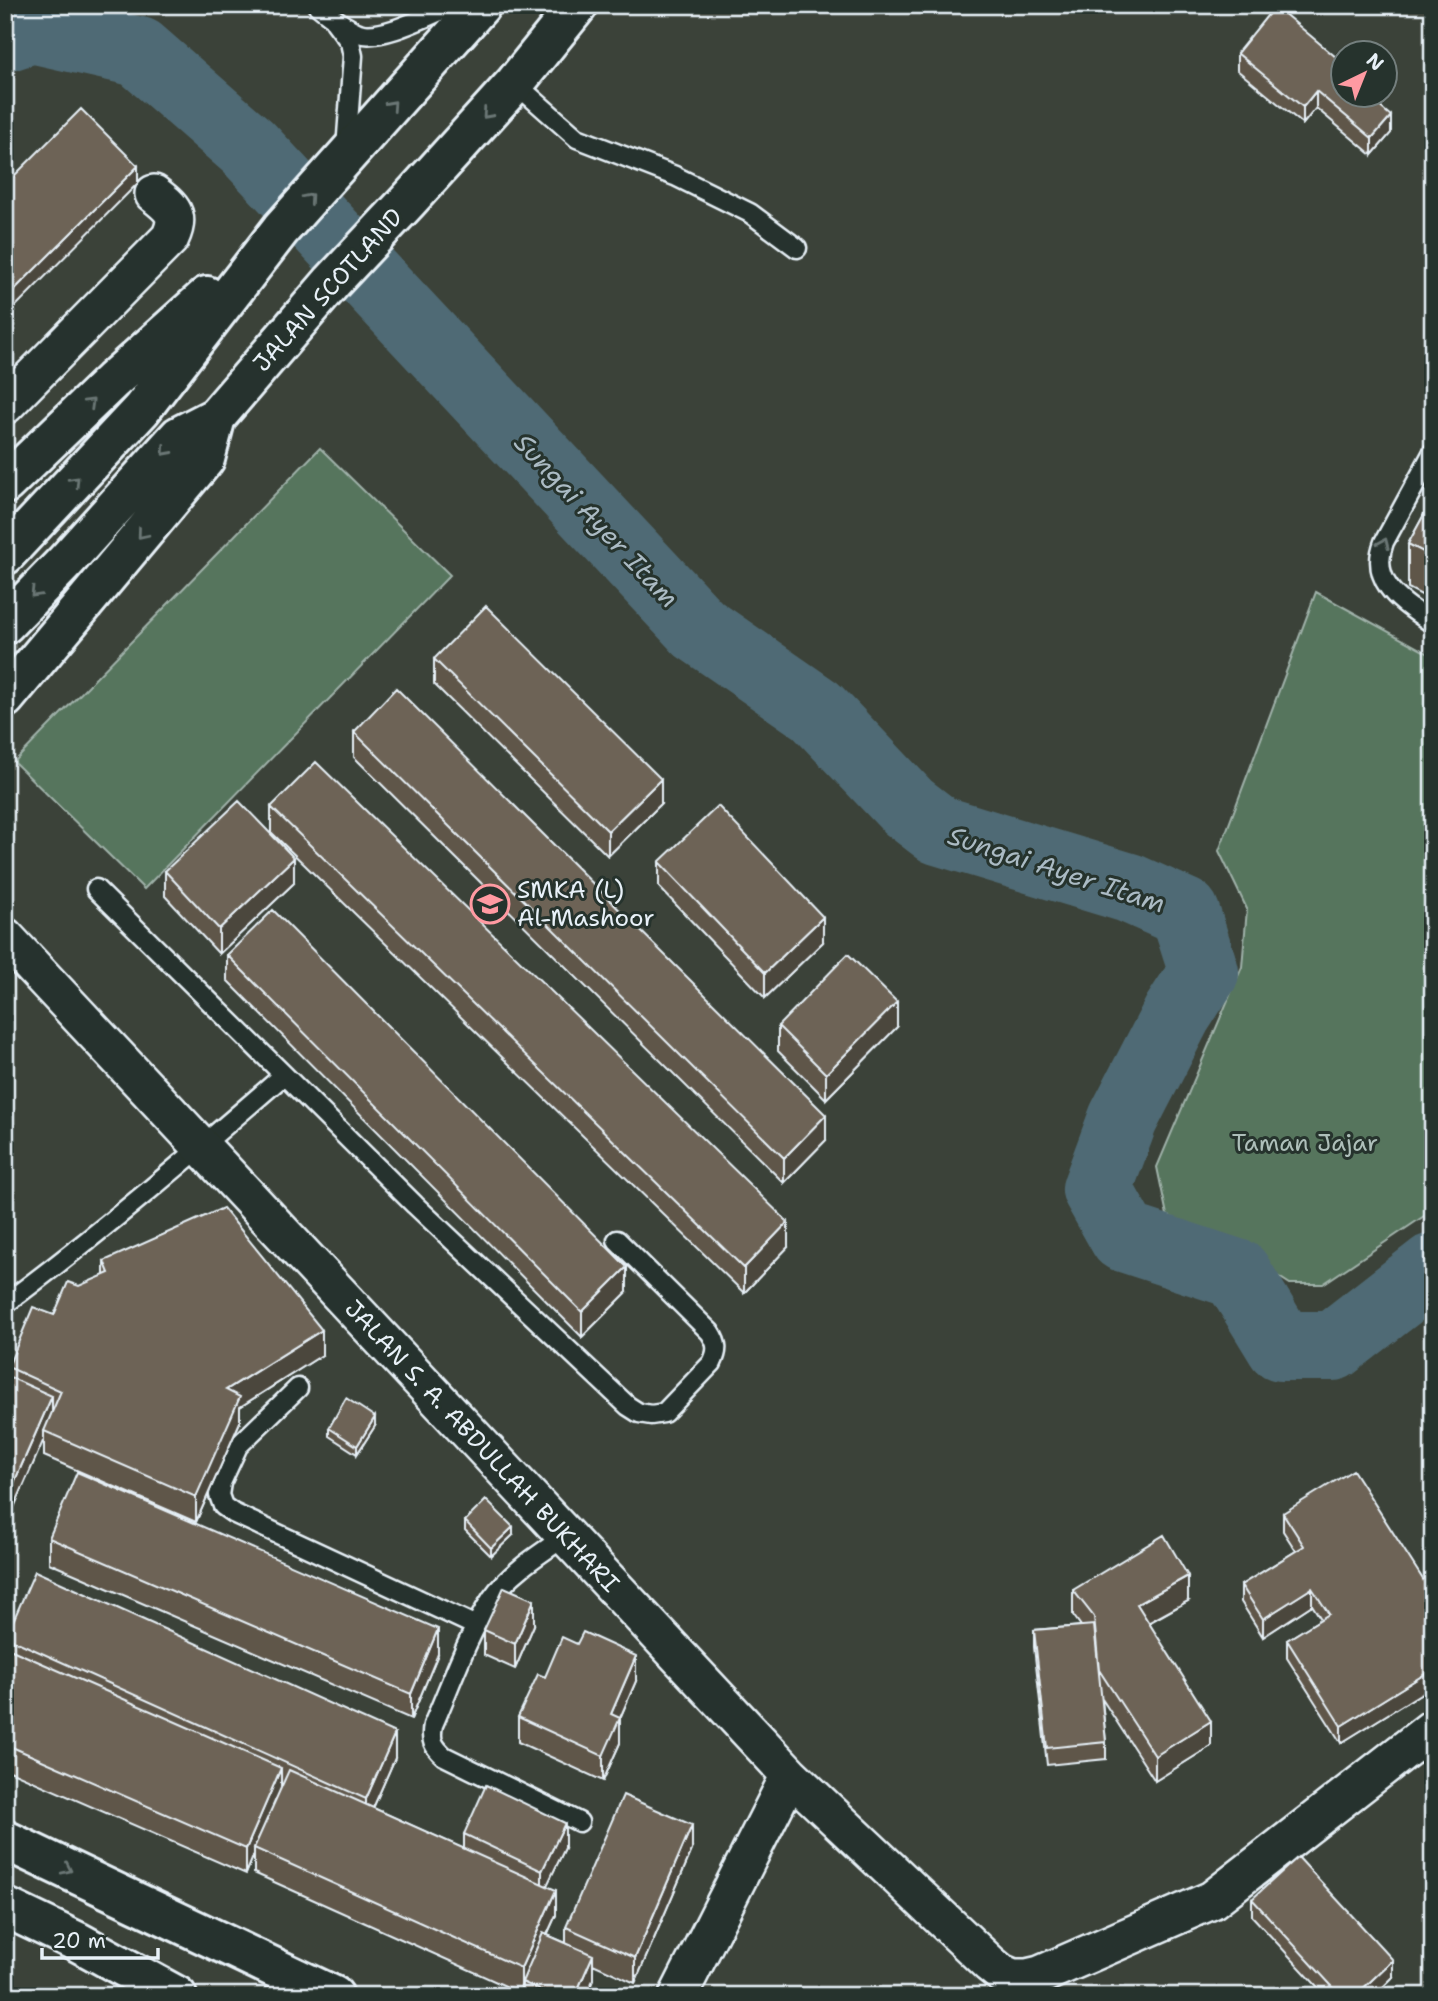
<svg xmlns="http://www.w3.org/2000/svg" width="1438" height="2001" viewBox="0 0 1438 2001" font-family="'Shantell Sans',sans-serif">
<rect width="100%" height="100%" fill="#3b4239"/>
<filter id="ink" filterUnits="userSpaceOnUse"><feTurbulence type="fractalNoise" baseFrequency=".0143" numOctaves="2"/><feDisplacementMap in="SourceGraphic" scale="14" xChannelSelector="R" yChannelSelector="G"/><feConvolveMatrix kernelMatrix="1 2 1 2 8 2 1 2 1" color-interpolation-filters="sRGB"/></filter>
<g filter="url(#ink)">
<path fill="#57745d" stroke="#a0b2aa" stroke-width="2" d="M320 448 450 575 144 889 14 762Z
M1316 592 1433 656V1210L1323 1284H1290L1223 1241 1167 1215 1157 1167 1242 967 1247 909 1219 851Z"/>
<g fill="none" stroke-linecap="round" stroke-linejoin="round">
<path stroke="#8da1a9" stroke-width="12" d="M99 5 139 52"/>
<path stroke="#506b75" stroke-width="70" d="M5 37 32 28 139 52 248 147 699 629 816 710 908 807 938 830 1129 888 1185 913 1204 972 1177 1014 1123 1119 1097 1189 1124 1237 1237 1274 1281 1346H1333L1433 1268"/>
<defs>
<path id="service" d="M317 5C329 15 344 27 359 33 381 41 431 14 454 5
M335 22 350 42 353 56 346 149
M515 83 577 138 675 176 750 213 797 248
M1433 452 1384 542C1368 584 1404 603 1433 624
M96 889 284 1075
M5 1304C102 1232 193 1154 284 1075L415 1205 628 1406 639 1413 651 1415 664 1413 712 1363C718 1351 718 1344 710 1332L617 1240
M298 1388 238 1446 221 1483 219 1495 223 1506 233 1513 476 1626
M566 1536C541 1553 509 1573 492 1598 467 1636 451 1684 433 1725 430 1740 433 1746 444 1756L579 1822"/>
<path id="minor" d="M5 405 170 238C181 215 172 208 154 194
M5 937 790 1775 678 1996
M790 1775 990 1964 1001 1973 1013 1978H1027L1040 1975 1212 1900 1433 1728"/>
<path id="primary" d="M5 1840 334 1996
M5 1907 78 1942 177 1996"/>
<path id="trunk" d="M5 484 112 381 207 296
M5 555 141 410 281 229 481 5
M5 624 66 561 179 436 216 417 332 282 408 201 515 83 578 5
M5 698 205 459 216 417"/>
</defs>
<use href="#service" stroke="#e8f1f8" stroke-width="23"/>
<use href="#minor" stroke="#e8f1f8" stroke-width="42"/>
<use href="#primary" stroke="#e8f1f8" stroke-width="44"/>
<use href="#trunk" stroke="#e8f1f8" stroke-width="44"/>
<use href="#service" stroke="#26332d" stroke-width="18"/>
<use href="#minor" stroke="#26332d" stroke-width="37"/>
<use href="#primary" stroke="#26332d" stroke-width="38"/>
<use href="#trunk" stroke="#26332d" stroke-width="38"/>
</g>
<path fill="#5e564a" stroke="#e8f1f8" stroke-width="2" d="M1237 53 1343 94H1373L1369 98 1391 133 1372 155 1316 108 1303 124 1237 70Z
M1433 498V601L1408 588V544Z
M434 659 661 804 608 856 434 684Z
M354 732 826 1140 784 1183 354 757Z
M271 807 788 1247 744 1293 271 832Z
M659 862 823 942 765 998 659 887Z
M165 871 294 883 219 954 165 896Z
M227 955 627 1292 582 1337 227 980Z
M778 1026 897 1027 826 1099 778 1051Z
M104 1261 322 1355 240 1407V1422L196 1522 44 1456V1439L8 1376V1367L54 1315 104 1275Z
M375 1426 357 1454 329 1436V1428Z
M1283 1513 1433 1595V1686L1341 1743 1287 1658V1640L1321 1619 1312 1605 1263 1637 1241 1602V1585L1296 1551 1283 1531Z
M465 1521 513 1535 491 1556 465 1530Z
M49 1538 438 1654 411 1719 49 1563Z
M1073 1590 1188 1601 1149 1623 1211 1746 1155 1781 1102 1699 1106 1742V1759L1047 1765 1034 1647V1630L1081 1626 1073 1615Z
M534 1625 515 1669 484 1655V1630Z
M6 1637 395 1758 373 1808 464 1849V1834L565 1848 546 1886 556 1915 547 1935 566 1943V1927L692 1850 635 1983 593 1964V1980L586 1996H522V1990L521 1993 254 1873V1854L246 1874 5 1769V1647L6 1648Z
M545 1677 636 1681 620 1718V1743L603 1781 518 1742V1717Z
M1252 1899 1393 1977 1374 1996H1326L1252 1916Z"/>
<path fill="#4c463c" stroke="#e8f1f8" stroke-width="2" d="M1316 91V108L1303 124V107Z
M1391 116V133L1372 155V138Z
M138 166V183L5 317V299Z
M661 779V804L608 856V831Z
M294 858V883L219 954V929Z
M823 917V942L765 998V973Z
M897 1002V1027L826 1099V1074Z
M826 1115V1140L784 1183V1158Z
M788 1222V1247L744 1293V1268Z
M627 1267V1292L582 1337V1312Z
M322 1330V1355L240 1407V1422L196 1522V1497L226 1390Z
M52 1396V1421L44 1431V1439L5 1528V1503Z
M375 1417V1426L357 1454V1446Z
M513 1527V1535L491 1556V1548Z
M1188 1576V1601L1137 1629V1604Z
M1312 1588V1605L1263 1637V1619Z
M534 1600V1625L515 1669V1644Z
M438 1629V1654L411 1719V1694Z
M636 1656V1681L620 1718V1743L603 1781V1756L611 1714Z
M1433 1669V1686L1341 1743V1726Z
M1211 1721V1746L1155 1781V1756Z
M395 1733V1758L366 1824V1799Z
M281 1768V1793L254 1848V1854L246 1874V1849Z
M565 1823V1848L542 1896V1871Z
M692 1825V1850L635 1983V1958Z
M556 1890V1915L525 1983 522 1982V1990L521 1993V1968Z
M593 1955V1980L586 1996H575Z
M1393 1960V1977L1374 1996H1355Z"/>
<path fill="#6d6456" stroke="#e8f1f8" stroke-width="2" d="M1275 6 1343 63V94H1365L1391 116 1372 138 1316 91 1303 107 1237 53Z
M81 109 138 166 5 299V185Z
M1433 498V557L1408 544Z
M486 606 661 779 608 831 434 659Z
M396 688 826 1115 784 1158 354 732Z
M316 762 788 1222 744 1268 271 807Z
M239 801 294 858 219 929 165 871Z
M718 806 823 917 765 973 659 862Z
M273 910 627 1267 582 1312 227 955Z
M848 954 897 1002 826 1074 778 1026Z
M223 1208 322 1330 226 1390 240 1397 196 1497 44 1431 61 1391 8 1367 33 1307 54 1315 68 1282 79 1286 109 1273 104 1261Z
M5 1375 52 1396 5 1503Z
M346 1398 375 1417 357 1446 329 1428Z
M1353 1470 1433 1595V1669L1341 1726 1287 1640 1329 1614 1312 1588 1263 1619 1241 1585 1304 1546 1283 1513Z
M77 1472 438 1629 411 1694 49 1538Z
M486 1500 513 1527 491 1548 465 1521Z
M1164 1535 1188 1576 1137 1604 1211 1721 1155 1756 1099 1670 1094 1617 1073 1590Z
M35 1571 395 1733 366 1799 6 1637Z
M504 1587 534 1600 515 1644 484 1630Z
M1094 1625 1106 1742 1047 1748 1034 1630Z
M583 1632 636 1656 611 1714 620 1718 603 1756 518 1717 538 1674 545 1677 562 1637 577 1644Z
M5 1647 281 1768 246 1849 5 1744V1731L7 1727 5 1726Z
M289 1770 556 1890 521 1968 254 1848Z
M486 1785 565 1823 542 1871 464 1834Z
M623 1795 692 1825 635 1958 566 1927Z
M1298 1857 1393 1960 1355 1996H1341L1252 1899Z
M543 1933 593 1955 575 1996H553L522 1982Z"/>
<defs><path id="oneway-chevron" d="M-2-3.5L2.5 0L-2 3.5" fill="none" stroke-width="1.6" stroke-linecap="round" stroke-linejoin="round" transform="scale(1.75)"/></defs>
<g stroke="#6a7674">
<use href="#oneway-chevron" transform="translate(392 105) rotate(-48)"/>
<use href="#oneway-chevron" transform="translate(487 114) rotate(132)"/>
<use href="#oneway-chevron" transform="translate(309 198) rotate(-49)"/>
<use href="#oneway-chevron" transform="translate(90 403) rotate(-44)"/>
<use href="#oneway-chevron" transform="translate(166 451) rotate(132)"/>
<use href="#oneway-chevron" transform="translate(75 481) rotate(-47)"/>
<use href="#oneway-chevron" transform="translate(142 534) rotate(130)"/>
<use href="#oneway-chevron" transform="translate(1384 543) rotate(-66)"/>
<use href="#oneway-chevron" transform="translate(35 593) rotate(134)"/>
<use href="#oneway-chevron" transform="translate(67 1869) rotate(25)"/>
</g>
</g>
<defs>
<symbol id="school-ring" viewBox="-11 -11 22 22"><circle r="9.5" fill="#26332d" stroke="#ff9aa2" stroke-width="1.5"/><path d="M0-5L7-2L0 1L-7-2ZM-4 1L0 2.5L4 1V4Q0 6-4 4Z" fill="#ff9aa2"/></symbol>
</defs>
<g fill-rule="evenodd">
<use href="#school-ring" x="468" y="882" width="44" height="44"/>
</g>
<g text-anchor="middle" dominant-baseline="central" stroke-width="6" stroke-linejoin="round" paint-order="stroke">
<g font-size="24" fill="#e8f1f8" stroke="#26332d">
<text transform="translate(328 290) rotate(-48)">JALAN SCOTLAND</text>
<text transform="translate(482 1446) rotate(47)">JALAN S. A. ABDULLAH BUKHARI</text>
</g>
<g font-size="24" fill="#e8f1f8" stroke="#26332d" text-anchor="start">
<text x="517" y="890">SMKA (L)<tspan x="517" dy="28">Al-Mashoor</tspan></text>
</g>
<g font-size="24" fill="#aebfba" stroke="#26332d">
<text x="1305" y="1143">Taman Jajar</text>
</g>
<g font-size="26" font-style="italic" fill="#abbbc4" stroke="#26332d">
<text transform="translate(597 520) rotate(47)">Sungai Ayer Itam</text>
<text transform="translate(1057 869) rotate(18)">Sungai Ayer Itam</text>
</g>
</g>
<rect width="1438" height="2001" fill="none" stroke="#26332d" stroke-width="28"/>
<rect x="14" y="14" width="1410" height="1973" fill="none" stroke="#e8f1f8" stroke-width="2.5" filter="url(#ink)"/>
<g transform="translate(1364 74) rotate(43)"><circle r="33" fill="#26332d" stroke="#747f7e" stroke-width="2"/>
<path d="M0-5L12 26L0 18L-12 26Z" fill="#ff9aa2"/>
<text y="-10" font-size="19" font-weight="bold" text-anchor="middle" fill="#e8f1f8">N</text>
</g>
<path d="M42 1948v10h116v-10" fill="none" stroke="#e8f1f8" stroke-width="3.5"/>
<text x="52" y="1948" font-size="21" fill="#e8f1f8" stroke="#26332d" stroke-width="5" paint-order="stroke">20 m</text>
</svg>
